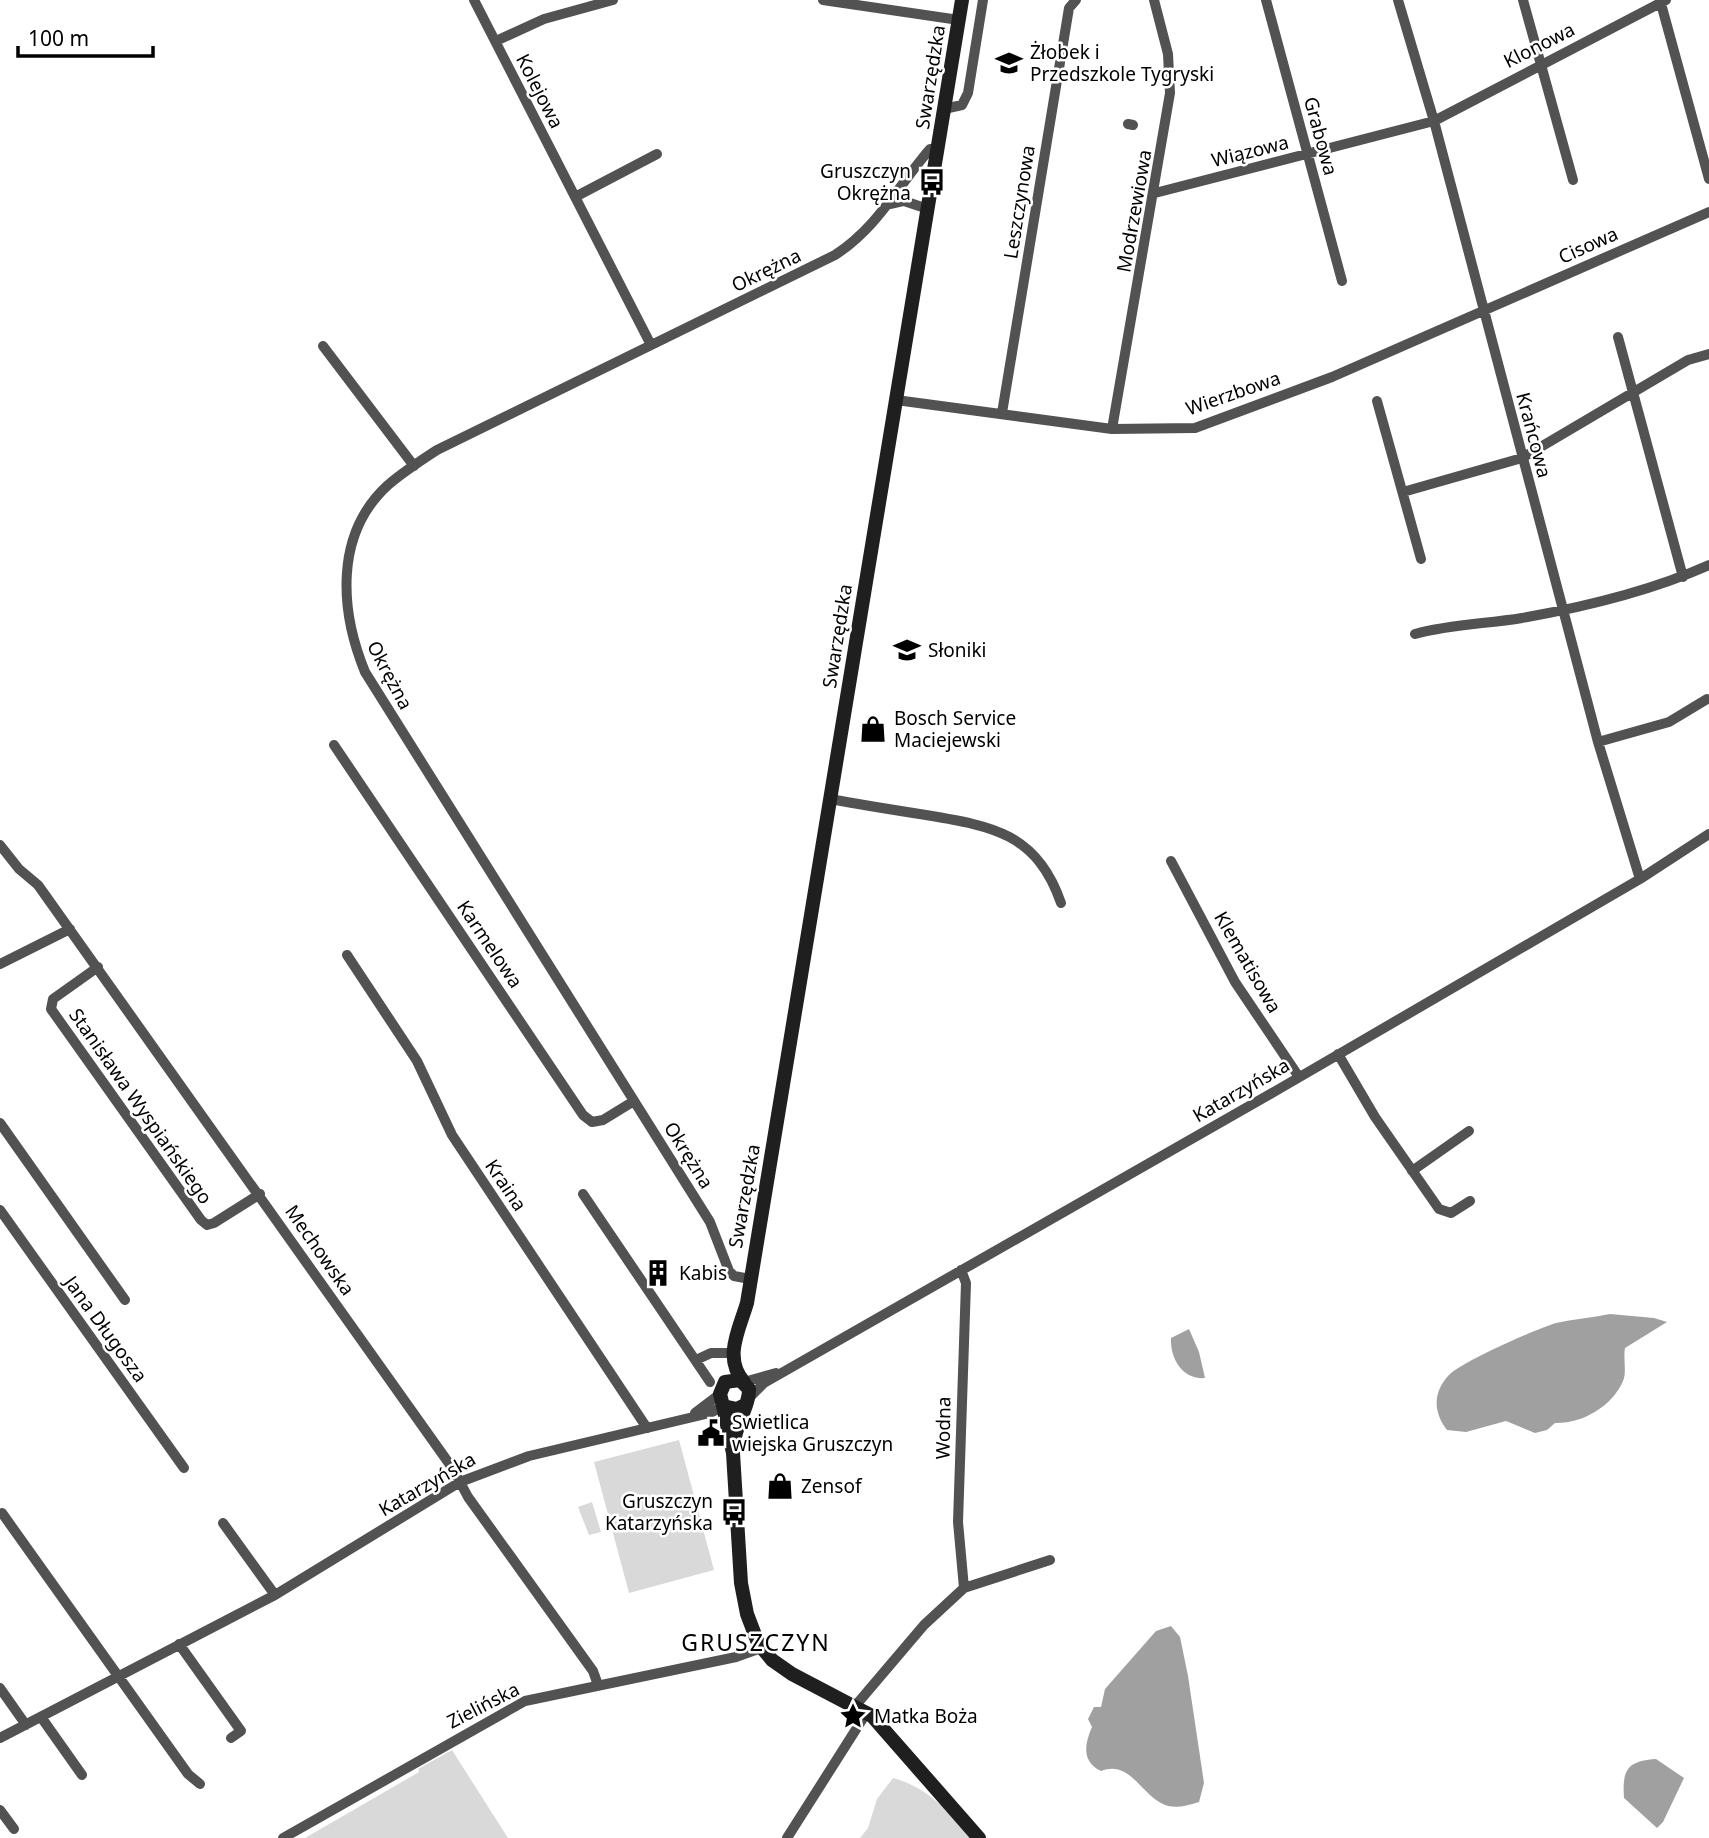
<svg xmlns="http://www.w3.org/2000/svg" width="1709" height="1838" viewBox="0 0 1709 1838" font-family="'Noto Sans',sans-serif">
<rect width="100%" height="100%" fill="#fff"/>
<path fill="#d9d9d9" d="M679 1440 714 1570 629 1593 594 1462Z
M592 1502 601 1532 589 1535 578 1507Z
M452 1750 508 1838H305L419 1772 418 1769Z
M893 1778C929 1788 948 1811 971 1838H860L868 1828 877 1799Z"/>
<path fill="#a0a0a0" d="M1610 1314 1654 1318 1667 1322 1625 1348C1623 1358 1627 1372 1623 1381 1612 1407 1581 1424 1555 1423L1547 1430 1535 1433 1506 1421 1466 1432 1447 1430C1434 1413 1432 1394 1448 1376 1461 1362 1536 1329 1556 1323 1573 1319 1592 1318 1610 1314Z
M1189 1329 1199 1352 1205 1378C1183 1380 1170 1359 1171 1338Z
M1171 1626 1180 1637 1188 1676 1204 1783 1199 1802C1186 1806 1173 1810 1161 1803 1141 1793 1129 1760 1101 1771 1082 1762 1084 1745 1092 1727L1088 1719 1094 1707H1101L1105 1689 1156 1631Z
M1656 1759 1684 1778 1663 1822 1657 1828 1624 1798C1622 1769 1628 1761 1656 1759Z"/>
<g fill="none" stroke-linecap="round" stroke-linejoin="round">
<path stroke="#525252" stroke-width="10" d="M474 0 651 345
M823 0 959 20
M1266 0 1342 281
M1398 0 1434 121 1598 742 1640 879
M1523 0 1573 180
M1660 0 1709 179
M496 41 544 19 613 0
M944 109 962 105 968 93 983 0
M1128 124 1133 125
M1155 193 1434 121 1666 0
M575 197 657 154
M891 204 904 201 928 209
M1618 337 1683 577
M323 346 414 466
M896 400 1112 429 1195 428 1332 377 1709 212
M1377 401 1421 559
M1002 413 1069 8 1076 0
M1112 429 1170 93 1168 54 1154 0
M1403 492 1522 458 1688 360 1709 354
M1415 634C1451 624 1486 624 1522 618 1584 607 1651 591 1709 565
M1598 742 1669 722 1707 699
M334 745 583 1115 592 1122 603 1120 634 1101
M830 799C862 805 894 810 926 815 992 826 1037 833 1061 903
M0 845 19 869 38 885 453 1469 468 1497 593 1671 598 1685
M1171 861 1235 982 1299 1077
M347 955 417 1061 452 1135 647 1428
M0 964 70 929
M98 967 53 999 51 1009 201 1220 207 1225 214 1223 260 1194
M1338 1054 1375 1117 1439 1209 1451 1213 1470 1201
M0 1123 125 1300
M1412 1171 1469 1131
M583 1194 710 1382
M0 1210 184 1468
M961 1270 966 1283 958 1522 964 1588
M750 1279 734 1276 729 1271 710 1222 365 672C340 611 334 534 388 485 403 472 420 461 437 450L835 255C878 227 898 186 930 149L938 150
M696 1360 711 1353H733
M744 1382 776 1373
M749 1398 764 1383 1279 1089 1640 879 1709 834
M695 1413 720 1394
M2 1513 188 1774 200 1784
M223 1523 275 1595
M179 1644 241 1731 231 1738
M0 1688 26 1725
M856 1705 924 1625 964 1588 1050 1560
M41 1717 82 1775
M0 1738 275 1595 460 1482 529 1456 710 1413 723 1406
M0 1810 14 1829
M283 1838 525 1701 736 1657 761 1648
M787 1838 867 1712"/>
<path stroke="#1f1f1f" stroke-width="14" d="M744 1382C723 1358 739 1330 747 1303L962 0
M723 1406 733 1453 741 1583 747 1614 758 1643 772 1660 792 1674 872 1716 979 1838
M735 1437C738 1422 750 1402 749 1389L740 1380 725 1382 720 1394 723 1406 737 1409 745 1405"/>
</g>
<defs>
<symbol id="school-bare" viewBox="-9 -9 18 18"><path d="M0-5L7-2L0 1L-7-2ZM-4 1L0 2.5L4 1V4Q0 6-4 4Z" fill="#000" stroke="#fff" stroke-width="2.5" paint-order="stroke"/></symbol>
<symbol id="bus-bare" viewBox="-9 -9 18 18"><path d="M-5-6H5V4H4V6H2V4H-2V6H-4V4H-5ZM-3.5-4V0h7V-4ZM-3.5 1.2v1.5H-2V1.2ZM2 1.2v1.5H3.5V1.2Z" fill="#000" stroke="#fff" stroke-width="2.5" paint-order="stroke"/></symbol>
<symbol id="shop-bare" viewBox="-9 -9 18 18"><path d="M-5-2.5h2.3a2.7 3.5 0 0 1 5.4 0H5L5.5 6h-11ZM-1.5-2.5h3a1.5 2.3 0 0 0-3 0Z" fill="#000" stroke="#fff" stroke-width="2.5" paint-order="stroke"/></symbol>
<symbol id="building-bare" viewBox="-9 -9 18 18"><path d="M-4-6H4V6H1V3H-1V6H-4ZM-2.5-4.3h1.7v1.8h-1.7ZM.8-4.3h1.7v1.8H.8ZM-2.5-1h1.7V.8h-1.7ZM.8-1h1.7V.8H.8Z" fill="#000" stroke="#fff" stroke-width="2.5" paint-order="stroke"/></symbol>
<symbol id="civic-bare" viewBox="-9 -9 18 18"><path d="M-.6-6.5H3V-4.5H.6V-3L4-1V1h2V6H-6V1h2V-1L-.6-3ZM-1.2 2.5V6h2.4V2.5Z" fill="#000" stroke="#fff" stroke-width="2.5" paint-order="stroke"/></symbol>
<symbol id="sight-bare" viewBox="-9 -9 18 18"><path d="M0-6L1.8-2.2L6-1.7L2.9 1.2L3.7 5.4L0 3.3L-3.7 5.4L-2.9 1.2L-6-1.7L-1.8-2.2Z" fill="#000" stroke="#fff" stroke-width="2.5" paint-order="stroke"/></symbol>
</defs>
<g fill-rule="evenodd">
<use href="#school-bare" x="990" y="44" width="38" height="38"/>
<use href="#bus-bare" x="913" y="163" width="38" height="38"/>
<use href="#school-bare" x="888" y="631" width="38" height="38"/>
<use href="#shop-bare" x="854" y="710" width="38" height="38"/>
<use href="#building-bare" x="639" y="1254" width="38" height="38"/>
<use href="#civic-bare" x="692" y="1414" width="38" height="38"/>
<use href="#shop-bare" x="761" y="1467" width="38" height="38"/>
<use href="#bus-bare" x="715" y="1493" width="38" height="38"/>
<use href="#sight-bare" x="834" y="1697" width="38" height="38"/>
</g>
<g text-anchor="middle" dominant-baseline="central" stroke-width="5" stroke-linejoin="round" paint-order="stroke">
<g font-size="19" fill="#000" stroke="#fff">
<text transform="translate(1539 45) rotate(-27)">Klonowa</text>
<text transform="translate(930 77) rotate(-81)">Swarzędzka</text>
<text transform="translate(540 91) rotate(63)">Kolejowa</text>
<text transform="translate(1321 136) rotate(75)">Grabowa</text>
<text transform="translate(1250 151) rotate(-14)">Wiązowa</text>
<text transform="translate(1019 202) rotate(-81)">Leszczynowa</text>
<text transform="translate(1134 211) rotate(-80)">Modrzewiowa</text>
<text transform="translate(1588 245) rotate(-24)">Cisowa</text>
<text transform="translate(766 270) rotate(-26)">Okrężna</text>
<text transform="translate(1233 393) rotate(-19)">Wierzbowa</text>
<text transform="translate(1534 435) rotate(75)">Krańcowa</text>
<text transform="translate(837 636) rotate(-81)">Swarzędzka</text>
<text transform="translate(390 675) rotate(62)">Okrężna</text>
<text transform="translate(490 944) rotate(56)">Karmelowa</text>
<text transform="translate(1248 962) rotate(60)">Klematisowa</text>
<text transform="translate(1241 1090) rotate(-30)">Katarzyńska</text>
<text transform="translate(141 1106) rotate(55)">Stanisława Wyspiańskiego</text>
<text transform="translate(689 1155) rotate(58)">Okrężna</text>
<text transform="translate(506 1185) rotate(56)">Kraina</text>
<text transform="translate(744 1196) rotate(-80)">Swarzędzka</text>
<text transform="translate(320 1250) rotate(55)">Mechowska</text>
<text transform="translate(106 1329) rotate(54)">Jana Długosza</text>
<text transform="translate(943 1428) rotate(-89)">Wodna</text>
<text transform="translate(427 1484) rotate(-30)">Katarzyńska</text>
<text transform="translate(483 1705) rotate(-27)">Zielińska</text>
</g>
<g font-size="19" fill="#000" stroke="#fff" text-anchor="start">
<text x="1030" y="52">Żłobek i<tspan x="1030" dy="22">Przedszkole Tygryski</tspan></text>
<text x="911" y="171" text-anchor="end">Gruszczyn<tspan x="911" dy="22">Okrężna</tspan></text>
<text x="928" y="650">Słoniki</text>
<text x="894" y="718">Bosch Service<tspan x="894" dy="22">Maciejewski</tspan></text>
<text x="679" y="1273">Kabis</text>
<text x="732" y="1422">Swietlica<tspan x="732" dy="22">wiejska Gruszczyn</tspan></text>
<text x="801" y="1486">Zensof</text>
<text x="713" y="1501" text-anchor="end">Gruszczyn<tspan x="713" dy="22">Katarzyńska</tspan></text>
<text x="874" y="1716">Matka Boża</text>
</g>
<g font-size="23" letter-spacing="2" fill="#000" stroke="#fff">
<text x="756" y="1642">GRUSZCZYN</text>
</g>
</g>
<path d="M18 46v10h135v-10" fill="none" stroke="#000000" stroke-width="3.5"/>
<text x="28" y="46" font-size="21" fill="#000000" stroke="#ffffff" stroke-width="5" paint-order="stroke">100 m</text>
</svg>
